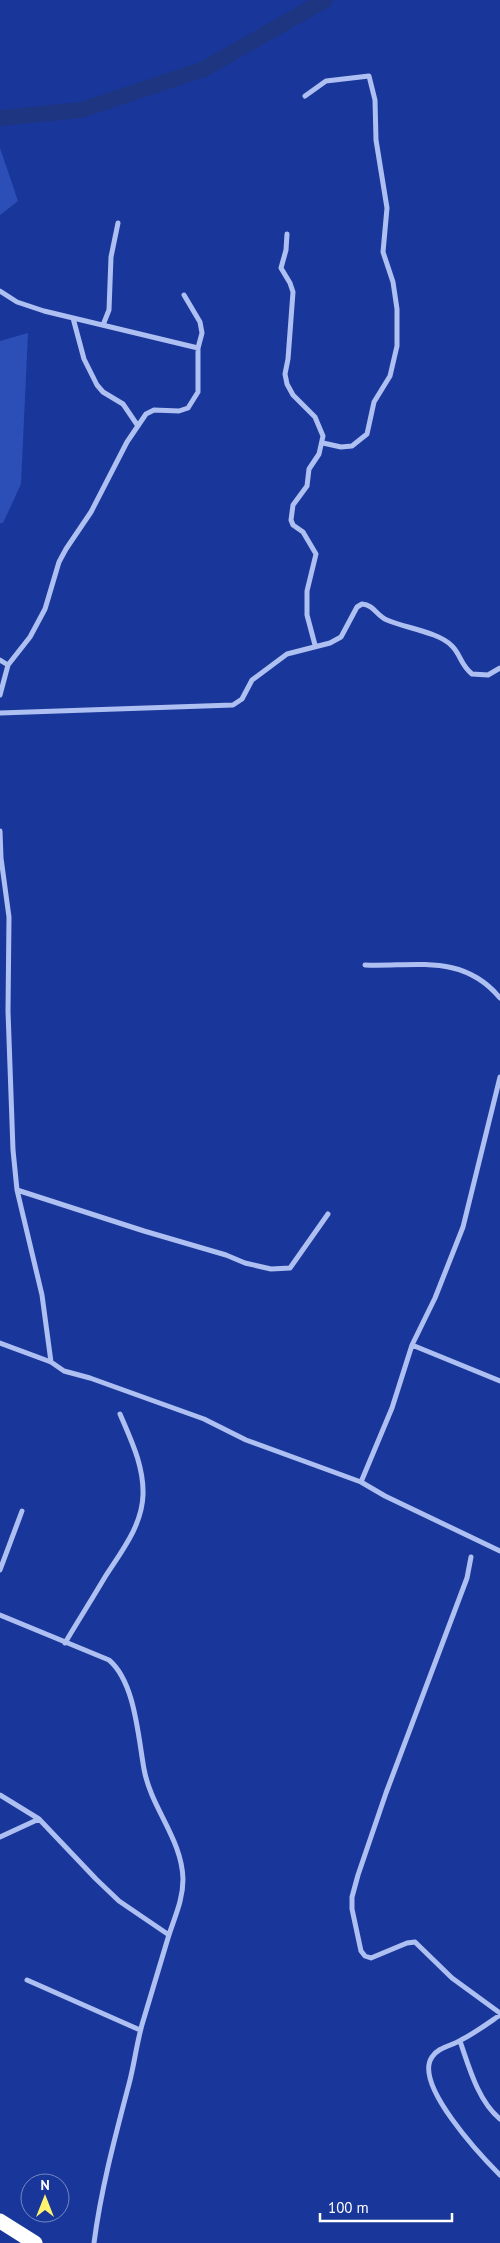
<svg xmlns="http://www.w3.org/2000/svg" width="500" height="2243" viewBox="0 0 500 2243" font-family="'PT Sans',sans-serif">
<rect width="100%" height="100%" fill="#19379a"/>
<path fill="#2c4fb7" d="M0 148 18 201 0 215Z
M28 333 21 484 3 523H0V341Z"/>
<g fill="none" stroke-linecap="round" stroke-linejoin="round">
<path stroke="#1e3581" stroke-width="16" d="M0 118 81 110 204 69 325 0"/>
<path stroke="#aebff1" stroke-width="5" d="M305 96 326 81 369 76 375 100 376 140 387 208 383 252 393 282 397 309V346L390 376 374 402 367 434 352 446 341 447 323 443
M287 234 286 250 281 268 290 283 293 292 288 359 285 374 287 384 293 395 315 417 323 436 319 454 309 469 307 486 293 505 291 520 293 525 303 532 316 554 307 591V615L315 645
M0 291 17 302 44 311 198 348
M73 318 84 359 97 385 103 392 123 404 138 426
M103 325 109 310 111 257 118 223
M0 660 8 665
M0 695 8 665 30 637 45 609 59 562 66 549 91 512 127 442 146 414 154 410 179 411 188 408 198 392V348L202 333 200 322 184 295
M0 713 233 705 242 699 252 680 287 654 330 643 341 637 357 607 362 604C374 605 377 616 387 620 405 628 439 632 452 646 461 655 460 664 472 674L488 675 500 668
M0 831 1 858 9 917 8 1011 13 1150 17 1190 42 1295 51 1362
M365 965C415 967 463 953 500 998
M17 1190 144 1231 226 1255 245 1263 271 1269 290 1268 328 1214
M0 1343 51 1362 64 1371 90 1378 204 1419 246 1440 361 1482 385 1496 500 1551
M412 1345 500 1381
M361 1482 392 1408 412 1345 435 1298 463 1227 500 1077
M471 1557 467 1578 386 1793 358 1875 352 1897V1909L361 1951 365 1956 371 1958 407 1943 415 1942 452 1978 500 2013
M0 1570 22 1511
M0 1615 109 1660C135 1682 138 1736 144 1769 151 1808 182 1839 183 1879 183 1901 174 1918 168 1938 160 1964 152 1991 144 2018 137 2039 135 2062 129 2084 115 2137 101 2189 94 2243
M65 1643C78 1621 92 1599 105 1577 121 1552 142 1526 143 1495 144 1466 131 1440 120 1414
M0 1795 39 1819 96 1879 119 1901 169 1935
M0 1837 39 1819
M27 1980 140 2030
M500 2015C487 2024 475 2033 461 2040 452 2046 438 2047 432 2057 413 2084 482 2157 500 2175
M460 2041C469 2067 478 2101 500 2119"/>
<path stroke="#fff" stroke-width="15" d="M0 2221 35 2243"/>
</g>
<g transform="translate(45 2198)"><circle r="24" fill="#19379a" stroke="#7587c2"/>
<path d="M0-4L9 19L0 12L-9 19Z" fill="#fff26e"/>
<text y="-8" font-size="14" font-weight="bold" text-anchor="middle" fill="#ffffff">N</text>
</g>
<path d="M320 2213v8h132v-8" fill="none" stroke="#ffffff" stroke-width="2.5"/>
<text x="328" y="2213" font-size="15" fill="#ffffff" stroke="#19379a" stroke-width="4" paint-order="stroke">100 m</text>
</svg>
